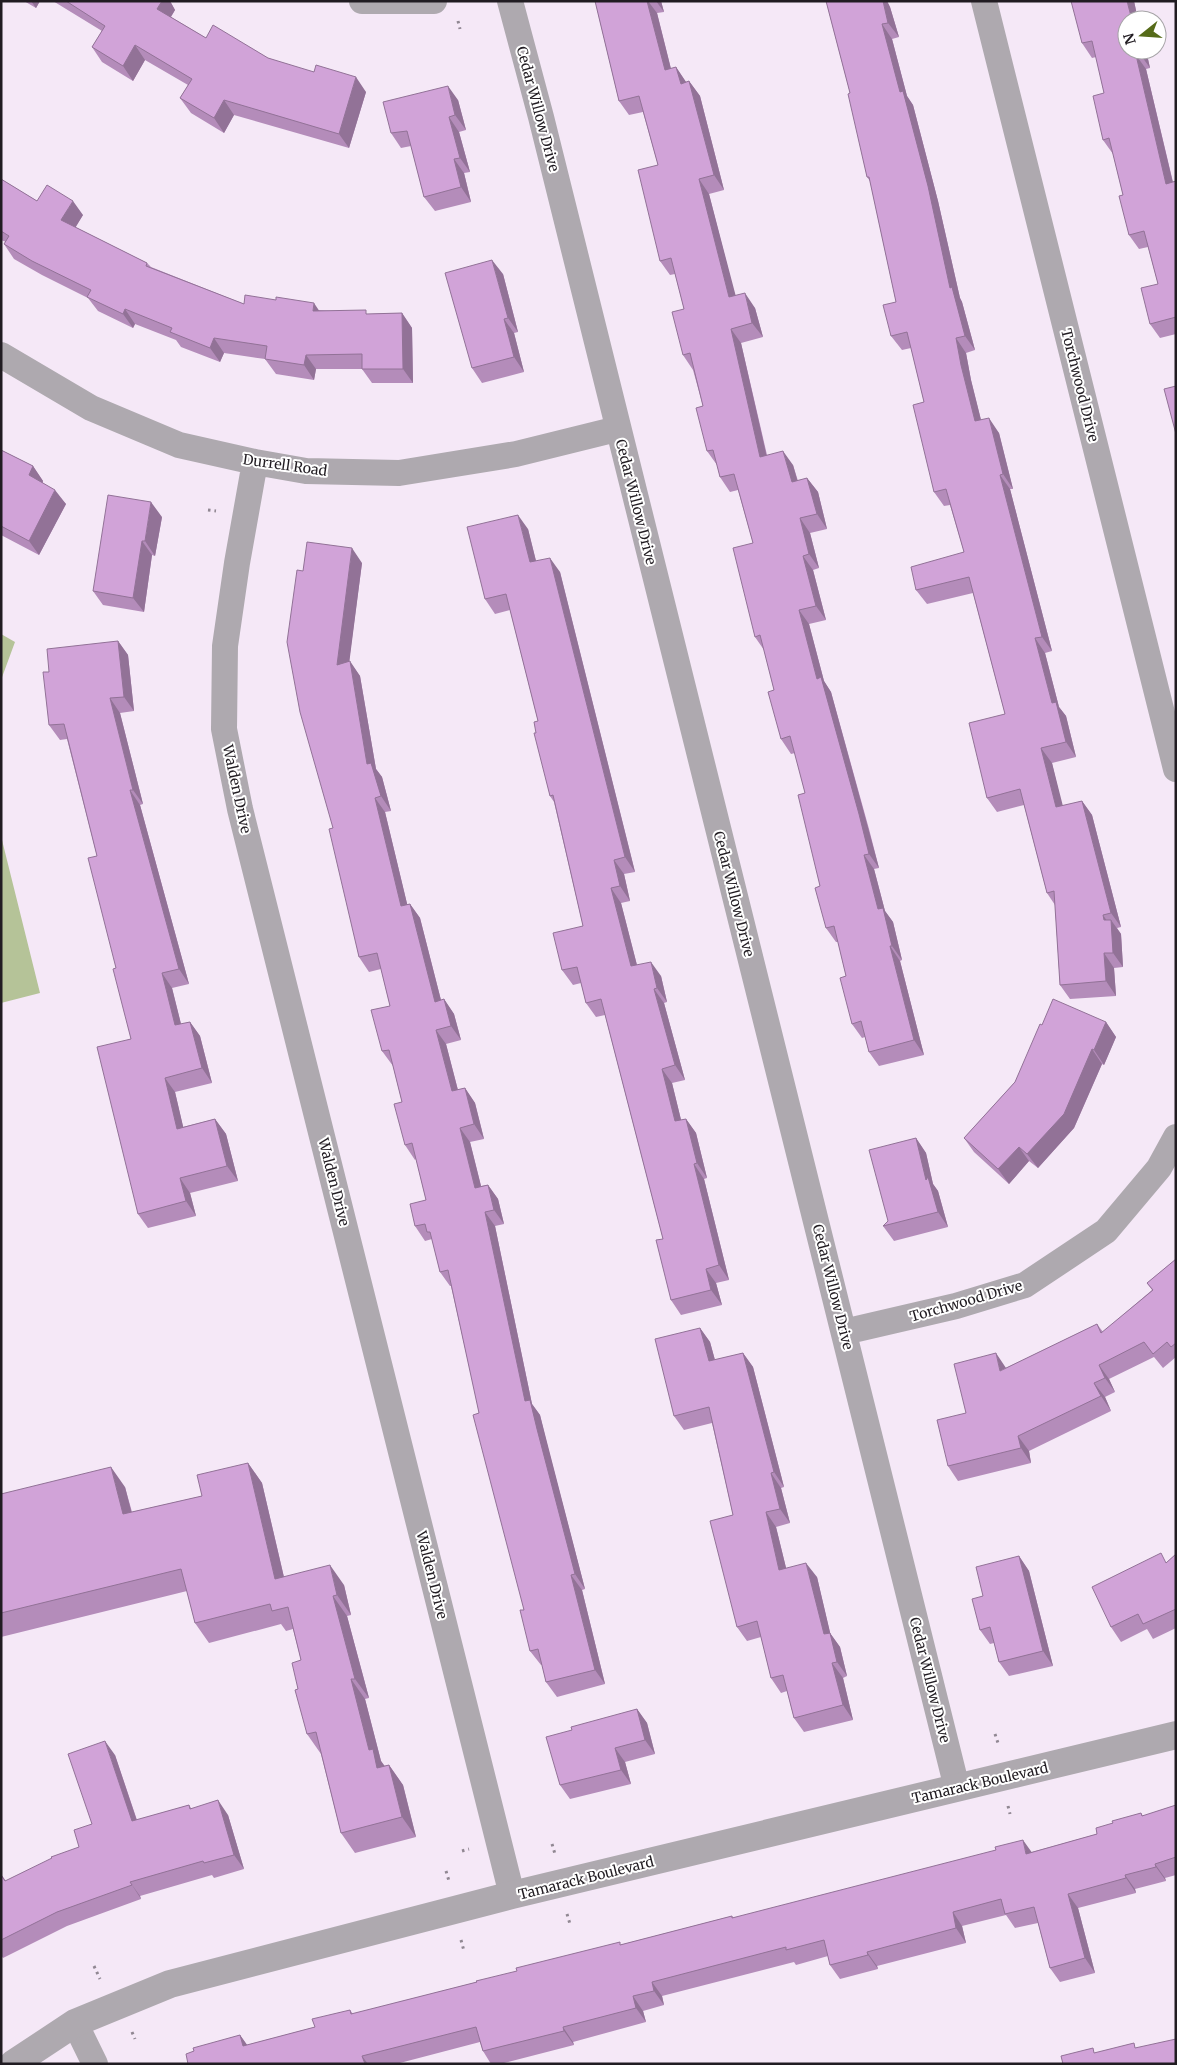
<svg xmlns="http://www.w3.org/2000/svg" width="1177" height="2065" viewBox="0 0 1177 2065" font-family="Merriweather,serif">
<rect width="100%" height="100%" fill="#f5e8f7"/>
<path fill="#b5c398" d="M1 634 15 642 1 680Z
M1 836 40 993 1 1003Z"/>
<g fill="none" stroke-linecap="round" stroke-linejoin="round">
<path stroke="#908792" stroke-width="3" stroke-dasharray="2.5 4" stroke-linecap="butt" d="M458 21 460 29
M208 510 216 511
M995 1734 999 1746
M1008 1806 1010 1814
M552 1844 555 1854
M462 1851 469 1849
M446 1871 449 1881
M567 1914 570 1924
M461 1940 464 1951
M94 1966 100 1979
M132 2032 135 2039"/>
<path stroke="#aea9af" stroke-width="26" d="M362 1H434
M510 1 541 117 957 1788
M984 1 1176 769
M1 355 91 408 179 445 255 462 306 471 399 473 516 454 617 429
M255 462 237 563 225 646 224 729 240 809 512 1895
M844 1332 956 1306 1025 1285 1106 1231 1159 1168 1176 1137
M75 2023 95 2064"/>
<path stroke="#aea9af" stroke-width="28" d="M13 2064 75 2023 170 1984 512 1895 1176 1735"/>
</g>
<path fill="#b48cba" d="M24 1H40L36 8Z
M53 1H170L175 10 171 17 206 38 268 58 366 92 349 148 234 115 224 133 191 113 180 98 188 85 145 60 133 81 102 62 92 47 102 31Z
M595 1H661L664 12 657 13 671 69 676 67 686 82 689 81 700 96 724 190 709 194 735 296 755 308 763 337 741 343 767 455 793 465 798 481 807 478 818 492 827 529 810 533 819 568 813 570 826 620 809 624 824 681 831 692 869 829 879 868 874 869 885 911 893 922 902 960 900 961 924 1055 879 1066 869 1052 865 1037 862 1038 852 1024 846 976 838 942H836L826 928 820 886 805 793 795 753 791 754 781 739 774 690 764 650 755 637 753 543 738 490 730 492 720 477 717 465 707 451 703 406 693 370 683 355 684 309 675 274 670 275 660 261 658 165 643 112 629 115 619 101Z
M826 1H887L890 7 899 37 892 39 907 96 913 105 938 201 960 298 962 302 975 350 966 353 971 380 981 420 999 433 1013 489H1010L1052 651 1045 653 1059 707 1066 716 1076 757 1052 763 1062 806 1082 801 1092 815 1121 927 1117 928 1121 934 1123 967 1114 968 1116 996 1070 999 1060 985 1055 905 1047 893 1024 805 997 812 987 798 1005 714 973 593 927 604 916 590 964 552 950 505 944 506 934 492 924 402 911 348 902 350 891 336 896 302 870 181 867 177 850 93Z
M1134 1 1138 20H1127L1146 50 1150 68 1146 69 1173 182 1176 181V334L1160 338 1150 324 1158 284 1148 247 1139 249 1129 235 1123 195 1113 154 1103 140 1104 93 1096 57 1092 58 1082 43Z
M458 100 466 130 459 132 470 172 464 173 471 202 435 211 424 197 411 146 401 148 391 133Z
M1 179 37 201 83 215 75 227 147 263 151 267 244 304 368 314 402 313 412 328 413 383H372L362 369H316L314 380 276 374 265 359 224 353 220 362 181 347 176 340 135 324 133 328 98 311 88 298 42 275 14 259 4 244 6 242 1 240Z
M503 274 518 332 514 333 524 372 482 383 472 368Z
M1 450 33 466 43 481V483L66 504 39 555 1 535Z
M162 517 155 556 152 555 144 612 103 605 93 591Z
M528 529 536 561 560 572 635 872 624 874 630 901 621 903 637 965 661 976 667 1002 664 1003 685 1080 672 1083 681 1120 686 1119 696 1133 707 1178 704 1179 729 1280 716 1283 722 1305 681 1315 671 1300 663 1239 605 1015 596 1017 586 1003 581 983 573 985 562 970 583 926 554 802 550 796 536 733 538 721 510 610 495 614 485 599Z
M362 563 349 661 360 676 376 769 382 777 391 811 385 812 407 904H410L420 918 441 1000 444 999 454 1014 461 1040 446 1044 458 1090 465 1088 475 1103 484 1139 470 1142 481 1186 488 1185 498 1199 504 1224 495 1226 532 1404 540 1415 547 1444 585 1589 582 1590 605 1684 557 1697 546 1682 542 1665H541L530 1651 524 1610 451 1286H450L440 1272 432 1239 425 1241 415 1226 426 1200 416 1159 415 1160 405 1145 402 1102 393 1066 382 1051 390 1006 381 969 369 972 359 957 333 828 303 571Z
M118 641 128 655 134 711 120 713 143 804 140 805 189 984 172 988 181 1024 190 1022 200 1036 212 1083 175 1092 183 1127 215 1119 226 1134 238 1181 190 1193 196 1216 148 1228 138 1214 131 1039 116 968 97 856 67 739 60 740 49 725V672Z
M1106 1022 1116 1037 1104 1065 1102 1064 1074 1128 1038 1168 1029 1161 1009 1184 974 1152 964 1138 1015 1082 1042 1025Z
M916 1138 926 1153 933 1184 938 1191 948 1227 894 1241 883 1226 888 1221Z
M1176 1259V1357L1163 1368 1154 1357 1109 1379 1115 1392 1105 1397 1111 1411 1029 1451 1031 1463 958 1481 948 1466 966 1413 1006 1368 1097 1324 1103 1332 1152 1290 1147 1283Z
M700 1328 710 1342 715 1360 743 1353 753 1367 784 1487 781 1488 790 1523 776 1527 786 1568 817 1577 830 1633 840 1647 847 1676 843 1678 853 1720 804 1732 794 1718 787 1691 781 1693 771 1678 761 1637 747 1641 737 1627 733 1515 712 1423 684 1430 674 1416Z
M248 1463 262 1483 284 1577 344 1585 351 1615 347 1616 369 1698 365 1699 381 1761 384 1766 389 1765 403 1785 416 1837 355 1853 341 1833 321 1754 307 1734 298 1689 301 1660 293 1629 286 1631 281 1624 209 1643 195 1623 187 1591 1 1637V1494L125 1487 132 1512 202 1496Z
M1176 1554V1628L1153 1639 1147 1629 1121 1642 1111 1627 1167 1562Z
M1019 1556 1029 1571 1053 1666 1009 1676 999 1662 994 1643 990 1644 980 1630 983 1596Z
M637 1709 647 1723 655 1754 625 1762 631 1784 570 1799 560 1785 572 1730Z
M115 1755 137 1820 189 1805 191 1808 228 1815 244 1869 214 1878 212 1875 140 1896 141 1899 67 1926 3 1958 1 1955V1874L6 1881 79 1847 92 1824Z
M1176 1805V1875L1165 1878 1166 1881 1135 1889 1136 1893 1078 1908 1095 1973 1060 1982 1050 1968 1038 1923 1015 1928 1006 1915 962 1926 966 1943 877 1966 878 1969 840 1979 830 1965 828 1956 796 1965 794 1962 662 1996 664 2005 643 2011 646 2022 573 2042 574 2045 500 2064H491L483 2051 480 2042 396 2064H188L194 2051 240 2035 247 2045 315 2027 350 2010 353 2014 732 1916 733 1918 1032 1852 1097 1834 1113 1823 1141 1813 1143 1816Z"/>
<path fill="#927297" d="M31 1H40L36 8Z
M162 1H170L175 10 167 23 157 9Z
M647 1H648L657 13 675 85 665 70Z
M656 1H661L664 12Z
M883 1H887L890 7 899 37 888 23Z
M1127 1H1134L1138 20H1132Z
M882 24 892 39 907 96 913 105 938 201 960 298 962 302 975 350 965 336 950 288Z
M135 45 145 60 133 81 123 66Z
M1139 50H1146L1150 68 1140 54Z
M1136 55 1146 69 1176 196 1166 184Z
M676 67 686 82 691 99 681 84Z
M356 77 366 92 349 148 339 134Z
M689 81 700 96 724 190 714 175Z
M448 86 458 100 466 130 455 115Z
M224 100 234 115 224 133 214 118Z
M449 117 459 132 470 172 460 158Z
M454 159 464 173 471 202 461 187Z
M699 179 709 194 740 312 729 297Z
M73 201 83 215 71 235 61 220Z
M492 260 503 274 518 332 508 318Z
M745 293 755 308 763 337 752 323Z
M314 303 324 318 313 311Z
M125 309 135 324 133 328 123 314Z
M402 313 412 328 413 383 403 369Z
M504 319 514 333 524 372 514 357Z
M731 329 741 343 770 471 760 457Z
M214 338 224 353 220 362 210 348Z
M956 338 966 353 971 380 985 436 975 421 961 365Z
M306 355 316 369 314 380 304 365Z
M989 418 999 433 1013 489 1003 474Z
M783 451 793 465 802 497 792 482Z
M33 466 43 481 39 490 29 475Z
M1000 475 1010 489 1052 651 1042 637Z
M807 478 818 492 827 529 817 514Z
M55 490 66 504 39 555 29 541Z
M151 502 162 517 155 556 145 541Z
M518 515 528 529 540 577 530 562Z
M800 518 810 533 819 568 809 554Z
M142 541 152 555 144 612 133 598Z
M352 548 362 563 347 680 337 665Z
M803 556 813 570 826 620 816 606Z
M550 558 560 572 635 872 625 857Z
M799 610 809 624 824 681 831 692 879 868 869 854 817 679Z
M1035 638 1045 653 1059 707 1066 716 1076 757 1066 742 1052 703Z
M118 641 128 655 134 711 124 697Z
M350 661 360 676 376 769 382 777 391 811 381 796 367 764Z
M110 698 120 713 143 804 133 790Z
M1041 748 1052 763 1067 822 1056 807Z
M130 790 140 805 189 984 179 969Z
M375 798 385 812 411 920 401 906Z
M1082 801 1092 815 1121 927 1111 913Z
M864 855 874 869 885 911 893 922 902 960 892 946 878 909Z
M614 860 624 874 630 901 620 886Z
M611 888 621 903 641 981 631 966Z
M410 904 420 918 445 1016 435 1002Z
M1103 915 1111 927V920L1121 934 1123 967 1113 953Z
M890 946 900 961 924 1055 914 1040Z
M1104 953 1114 968 1116 996 1106 981Z
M651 962 661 976 667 1002 657 988Z
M162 973 172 988 185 1040 175 1025Z
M654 989 664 1003 685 1080 675 1065Z
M444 999 454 1014 461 1040 451 1026Z
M190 1022 200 1036 212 1083 202 1068Z
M1106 1022 1116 1037 1104 1065 1094 1050Z
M436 1030 446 1044 462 1106 452 1091Z
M1092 1049 1102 1064 1074 1128 1038 1168 1027 1154Z
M662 1069 672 1083 685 1136 675 1121Z
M165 1078 175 1092 187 1143 177 1129Z
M465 1088 475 1103 484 1139 474 1124Z
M215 1119 226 1134 238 1181 227 1166Z
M686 1119 696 1133 707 1178 697 1163Z
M460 1128 470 1142 485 1202 475 1188Z
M916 1138 926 1153 933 1184 938 1191 948 1227 938 1212 926 1180Z
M1019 1147 1029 1161 1009 1184 998 1169Z
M694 1164 704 1179 729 1280 719 1265Z
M180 1178 190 1193 196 1216 186 1201Z
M488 1185 498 1199 504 1224 494 1210Z
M485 1212 495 1226 532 1404 540 1415 585 1589 575 1574 525 1401Z
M706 1269 716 1283 722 1305 711 1290Z
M700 1328 710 1342 719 1375 709 1361Z
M743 1353 753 1367 784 1487 774 1472Z
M996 1353 1006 1368 1000 1371Z
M1099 1365 1109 1379 1115 1392 1105 1378Z
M1094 1383 1105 1397 1111 1411 1101 1396Z
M1018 1436 1029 1451 1031 1463 1021 1448Z
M248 1463 262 1483 289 1599 275 1579Z
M111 1467 125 1487 137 1534 123 1514Z
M771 1473 781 1488 790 1523 780 1509Z
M766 1512 776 1527 790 1584 779 1570Z
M1019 1556 1029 1571 1053 1666 1043 1651Z
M806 1563 817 1577 834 1649 824 1634Z
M330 1565 344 1585 351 1615 337 1595Z
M571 1575 582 1590 605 1684 595 1670Z
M333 1596 347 1616 369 1698 355 1679Z
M830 1633 840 1647 847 1676 837 1662Z
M832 1663 843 1678 853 1720 843 1705Z
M351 1679 365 1699 381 1761 387 1769 377 1768 369 1750Z
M637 1709 647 1723 655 1754 645 1740Z
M105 1741 115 1755 142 1836 132 1821Z
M615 1748 625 1762 631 1784 621 1770Z
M389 1765 403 1785 416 1837 402 1817Z
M218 1800 228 1815 244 1869 234 1855Z
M1023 1840 1033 1854H1026Z
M1155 1864 1165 1878 1166 1881 1156 1867Z
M1125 1875 1135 1889 1136 1893 1126 1878Z
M130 1882 140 1896 141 1899 132 1885Z
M1068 1894 1078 1908 1095 1973 1085 1958Z
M953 1912 962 1926 966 1943 956 1928Z
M867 1952 877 1966 878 1969 868 1955Z
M652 1982 662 1996 664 2005 654 1991Z
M633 1996 643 2011 646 2022 636 2008Z
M563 2027 573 2042 574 2045 564 2031Z
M240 2035 250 2049 243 2046Z
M362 2056 368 2064H365Z"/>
<path fill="#d1a3d8" stroke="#927297" d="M66 1H162L157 9 206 38 213 25 268 58 314 72 316 65 356 77 339 134 224 100 214 118 180 98 192 79 135 45 123 66 92 47 105 26Z
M595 1H647L665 70 676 67 681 84 689 81 714 175 699 179 729 297 745 293 752 323 731 329 760 457 783 451 792 482 807 478 817 514 800 518 809 554 803 556 816 606 799 610 817 679 821 677 859 814 869 854 864 855 878 909 883 908 892 946H890L914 1040 869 1052 861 1021 852 1024 840 978 846 976 834 926 826 928 815 888 820 886 798 795 805 793 790 736 781 739 768 692 774 690 760 635 755 637 733 548 753 543 734 474 720 477 713 450 707 451 696 408 703 406 690 353 683 355 672 312 684 309 671 258 660 261 638 170 658 165 639 96 619 101Z
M826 1H883L888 23 882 24 900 92 903 91 928 186 950 288 952 287 965 336 956 338 961 365 975 421 989 418 1003 474 1000 475 1042 637 1035 638 1052 703 1056 702 1066 742 1041 748 1056 807 1082 801 1111 913 1103 915 1104 920H1111L1113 953H1104L1106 981 1060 985 1054 891 1047 893 1020 789 987 798 969 723 1005 714 969 577 916 590 911 567 964 552 946 489 934 492 913 405 924 402 907 332 891 336 883 305 896 302 869 177H867L848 94 850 93Z
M1071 1H1127L1132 20H1127V50H1139L1140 54 1136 55 1166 184 1176 181V317L1150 324 1141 288 1158 284 1144 231 1129 235 1119 196 1123 195 1109 138 1103 140 1093 96 1104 93 1092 41 1082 43Z
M448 86 455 115 449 117 460 158 454 159 461 187 424 197 407 131 391 133 383 102Z
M1 179 37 201 47 185 73 201 61 220 147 263 146 266 244 304 245 295 276 300V297L314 303 313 311 366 310V314L402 313 403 369H362V354L306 355 304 365 265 359 267 346 214 338 210 348 170 332 172 328 125 309 123 314 87 297 91 290 32 261 4 244 9 236 1 231Z
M492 260 508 318 504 319 514 357 472 368 445 273Z
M1176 386V434L1164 389Z
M1 450 33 466 29 475 55 490 29 541 1 526Z
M108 495 151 502 145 541H142L133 598 93 591Z
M518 515 530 562 550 558 625 857 614 860 620 886 611 888 631 966 651 962 657 988 654 989 675 1065 662 1069 675 1121 686 1119 697 1163 694 1164 719 1265 706 1269 711 1290 671 1300 656 1240 663 1239 601 999 586 1003 577 967 562 970 553 933 583 926 553 795 550 796 534 733H536L534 722 538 721 506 594 485 599 467 527Z
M307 542 352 548 337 665 350 661 367 764 371 763 381 796 375 798 401 906 410 904 435 1002 444 999 451 1026 436 1030 452 1091 465 1088 474 1124 460 1128 475 1188 488 1185 494 1210 485 1212 525 1401 530 1400 537 1429 575 1574 571 1575 595 1670 546 1682 538 1649 530 1651 520 1610H524L473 1415 479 1413 448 1270 440 1272 430 1232H427L425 1224 415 1226 410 1204 426 1200 412 1143 405 1145 394 1104 402 1102 389 1050 382 1051 371 1010 390 1006 377 953 359 957 329 829 333 828 300 712 287 642 297 570 303 571Z
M118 641 124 697 110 698 133 790H130L179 969 162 973 175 1025 190 1022 202 1068 165 1078 177 1129 215 1119 227 1166 180 1178 186 1201 138 1214 97 1047 131 1039 113 969 116 968 88 858 97 856 64 724 49 725 43 672H49L47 649Z
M1053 999 1106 1022 1094 1050 1092 1049 1064 1114 1027 1154 1019 1147 998 1169 964 1138 1015 1082 1040 1024 1042 1025Z
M916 1138 926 1180 928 1177 938 1212 883 1226 888 1221 869 1150Z
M1176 1259V1343L1171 1347 1167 1342 1153 1354 1144 1342 1099 1365 1105 1378 1094 1383 1101 1396 1018 1436 1021 1448 948 1466 937 1420 966 1413 954 1364 996 1353 1000 1371 1097 1324 1101 1333 1153 1290 1147 1283Z
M700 1328 709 1361 743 1353 774 1472 771 1473 780 1509 766 1512 779 1570 806 1563 824 1634 830 1633 837 1662 832 1663 843 1705 794 1718 783 1675 771 1678 757 1621 737 1627 710 1521 733 1515 709 1407 674 1416 655 1339Z
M248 1463 275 1579 330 1565 337 1595 333 1596 355 1679H351L369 1750 373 1749 377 1768 389 1765 402 1817 341 1833 316 1732 307 1734 295 1690 298 1689 292 1663 301 1660 288 1607 272 1611 270 1604 195 1623 181 1569 1 1613V1494L111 1467 123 1514 202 1496 197 1475Z
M1161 1553 1166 1563 1176 1554V1609L1143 1624 1138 1614 1111 1627 1092 1587Z
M1019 1556 1043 1651 999 1662 990 1627 980 1630 972 1599 983 1596 976 1567Z
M637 1709 645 1740 615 1748 621 1770 560 1785 546 1737 572 1730 571 1727Z
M105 1741 132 1821 189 1805 190 1809 218 1800 234 1855 204 1863 203 1861 130 1882 132 1885 57 1912 1 1940V1875L5 1881 52 1858 51 1857 79 1847 74 1830 92 1824 68 1754Z
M1176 1805V1857L1155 1864 1156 1867 1125 1875 1126 1878 1068 1894 1085 1958 1050 1968 1034 1907 1005 1914 1001 1899 953 1912 956 1928 867 1952 868 1955 830 1965 824 1940 786 1950V1947L652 1982 654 1991 633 1996 636 2008 563 2027 564 2031 483 2051 476 2027 362 2056 365 2064H188L186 2054 194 2051 193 2048 240 2035 243 2046 315 2027 312 2019 350 2010 351 2014 477 1982 476 1981 517 1971 516 1968 620 1942V1945L732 1916V1918L996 1850 995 1847 1023 1840 1026 1854 1097 1834 1096 1828 1113 1823 1112 1821 1141 1813 1142 1816Z
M1176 2039V2064H1063L1061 2056 1093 2048 1094 2053 1134 2043 1135 2048Z"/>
<g text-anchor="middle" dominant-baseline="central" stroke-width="4" stroke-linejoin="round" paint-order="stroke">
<g font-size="14" fill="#211c22" stroke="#fff">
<text transform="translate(538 109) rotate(75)">Cedar Willow Drive</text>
<text transform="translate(1080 385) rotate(76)">Torchwood Drive</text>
<text transform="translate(285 465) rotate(8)">Durrell Road</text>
<text transform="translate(636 502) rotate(76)">Cedar Willow Drive</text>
<text transform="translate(237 789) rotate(78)">Walden Drive</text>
<text transform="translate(734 894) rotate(76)">Cedar Willow Drive</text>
<text transform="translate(334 1182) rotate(76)">Walden Drive</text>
<text transform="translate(833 1287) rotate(76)">Cedar Willow Drive</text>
<text transform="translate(966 1301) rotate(-16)">Torchwood Drive</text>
<text transform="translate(432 1575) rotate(76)">Walden Drive</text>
<text transform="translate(930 1680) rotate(76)">Cedar Willow Drive</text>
<text transform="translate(980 1783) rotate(-13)">Tamarack Boulevard</text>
<text transform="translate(586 1878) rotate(-14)">Tamarack Boulevard</text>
</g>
</g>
<rect width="1177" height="2065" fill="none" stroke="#211c22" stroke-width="5"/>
<g transform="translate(1142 35) rotate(253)"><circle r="24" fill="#ffffff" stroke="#a6a4a7"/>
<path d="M0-4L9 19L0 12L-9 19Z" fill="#566b19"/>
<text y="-8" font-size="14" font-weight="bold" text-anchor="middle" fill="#211c22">N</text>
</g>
</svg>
